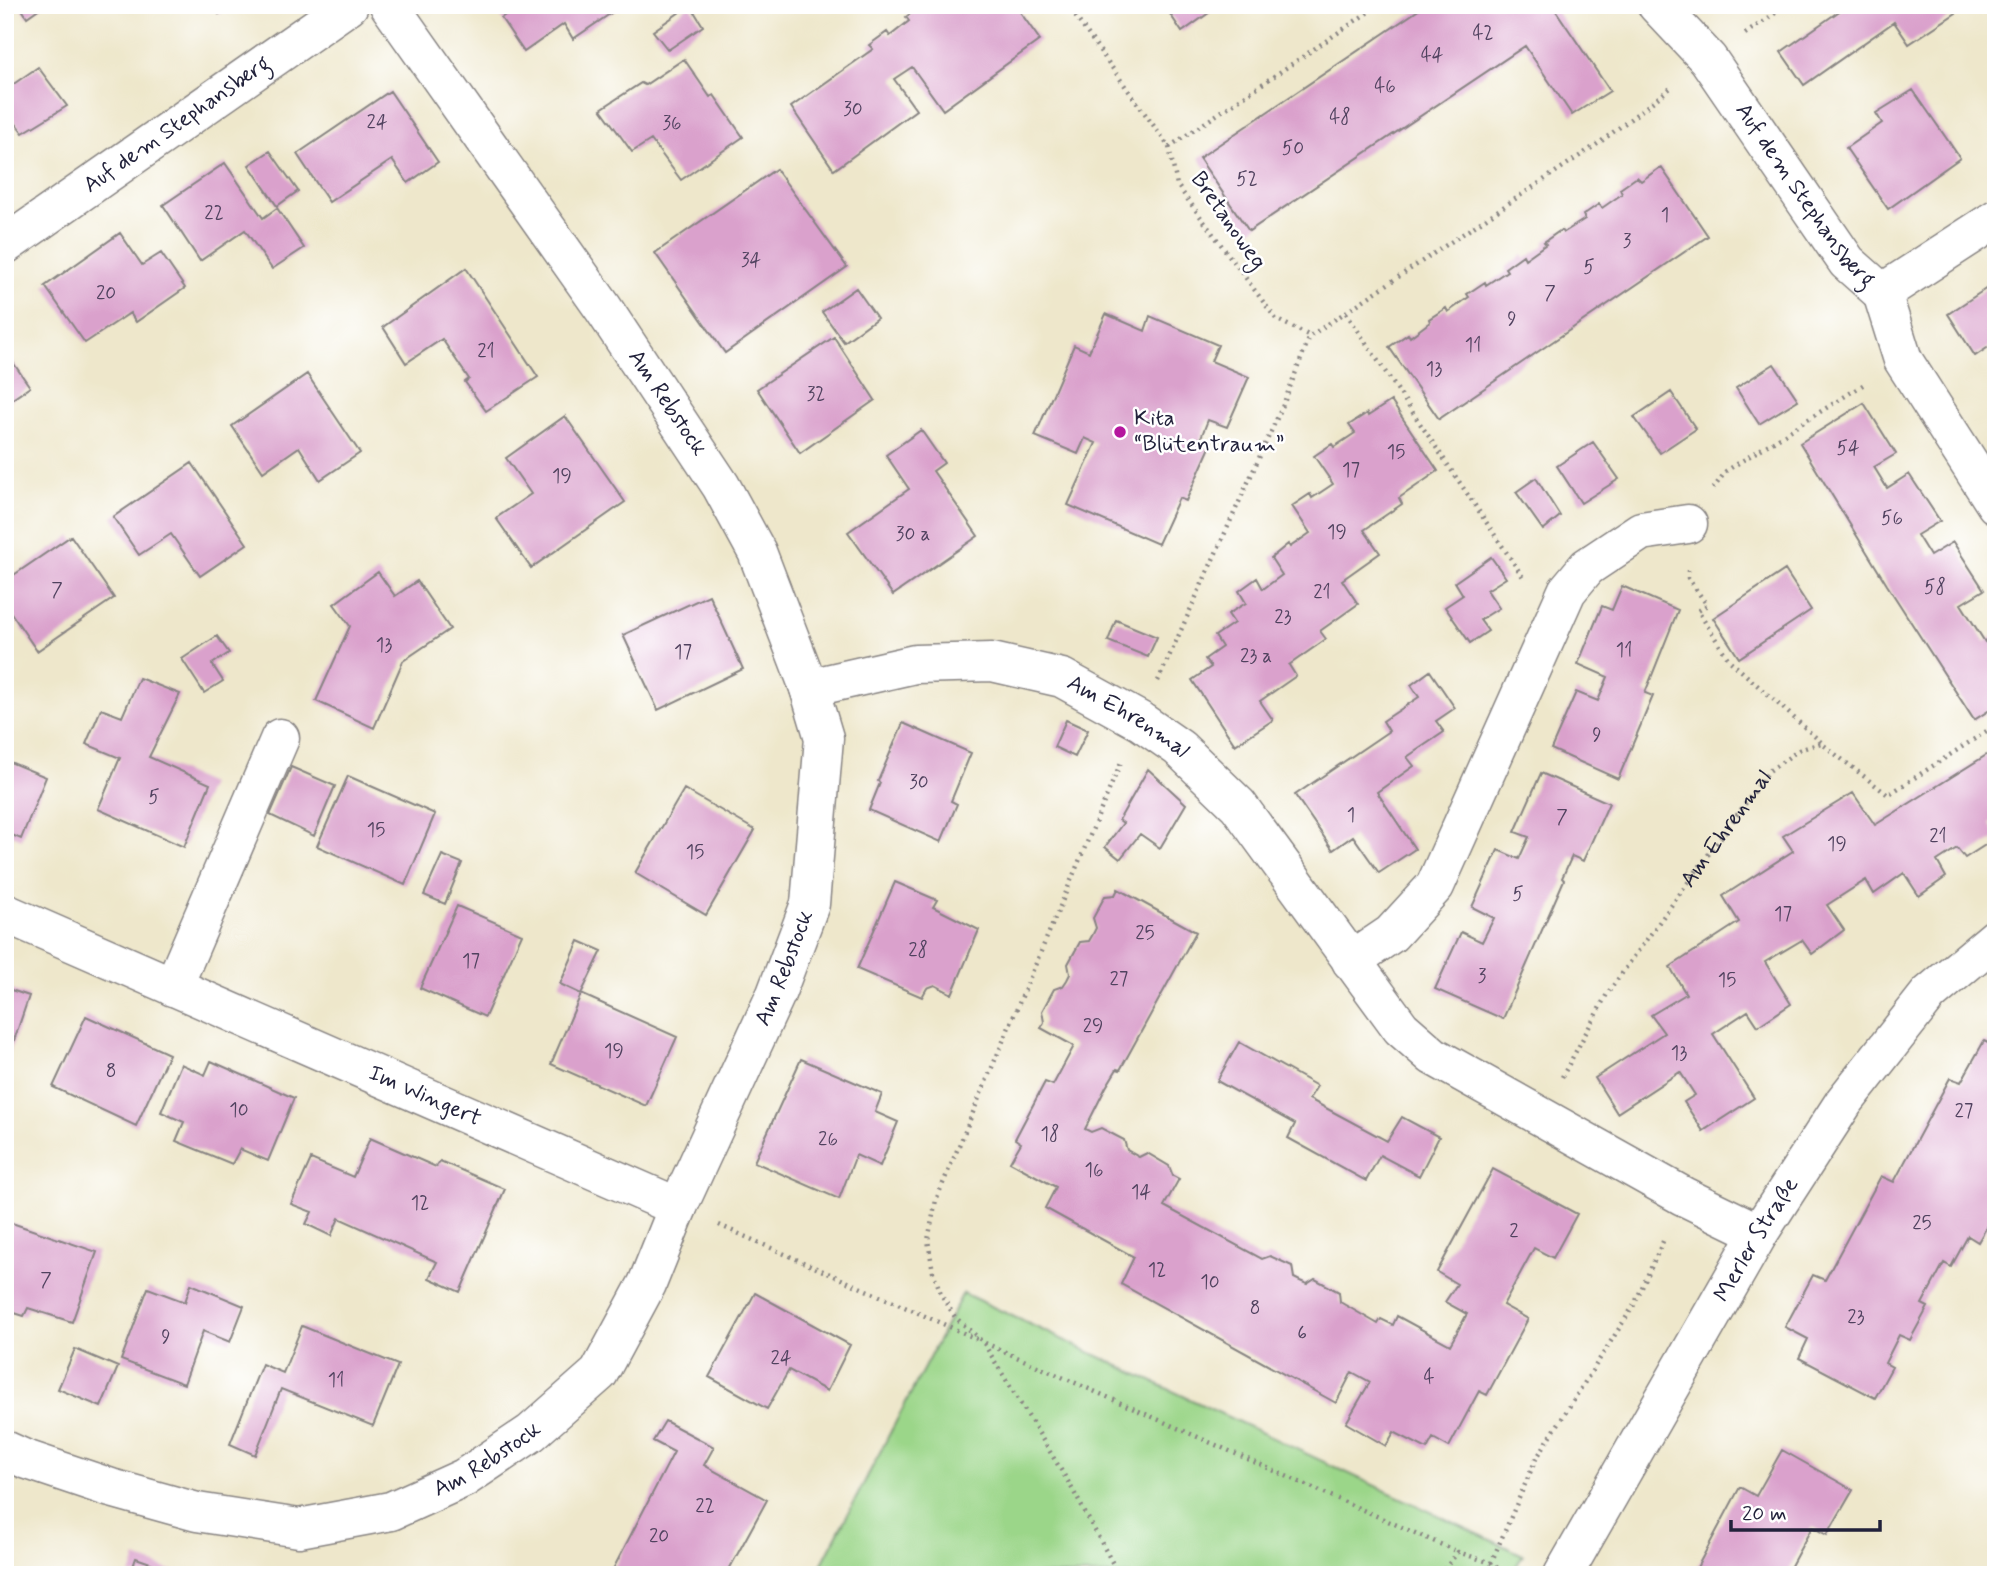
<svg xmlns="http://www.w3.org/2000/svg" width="2001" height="1580" viewBox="0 0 2001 1580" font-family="Mynerve,sans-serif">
<rect width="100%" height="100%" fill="#fff"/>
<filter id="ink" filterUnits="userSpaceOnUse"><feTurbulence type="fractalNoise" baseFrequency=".0143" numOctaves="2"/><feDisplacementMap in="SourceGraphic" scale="14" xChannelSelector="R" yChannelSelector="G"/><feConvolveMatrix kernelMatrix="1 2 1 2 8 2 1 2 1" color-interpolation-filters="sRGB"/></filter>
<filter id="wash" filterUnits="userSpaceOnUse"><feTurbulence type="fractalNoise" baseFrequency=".00686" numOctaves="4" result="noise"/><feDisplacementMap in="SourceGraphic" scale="28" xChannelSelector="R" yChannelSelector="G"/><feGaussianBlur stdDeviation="1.57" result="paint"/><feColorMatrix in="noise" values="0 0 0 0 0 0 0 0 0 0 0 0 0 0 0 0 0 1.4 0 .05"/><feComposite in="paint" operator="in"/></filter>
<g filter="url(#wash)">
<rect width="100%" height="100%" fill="#eee7cb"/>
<path fill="#9bd689" stroke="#5e7c62" stroke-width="2" d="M963 1293 1523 1555 1511 1575H816Z"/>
<g id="blocks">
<path fill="#daa1cc" d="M5 5H44L27 17 20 6 5 17Z
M213 5H232L219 14Z
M519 5H623L573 39 564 24 524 52 501 18Z
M690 5 703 26 668 50 653 31Z
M922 5H1015L1040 40 943 110 912 67 894 79 916 110 834 170 791 107 873 49 869 45 887 32 890 36 909 21 906 17Z
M1164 5H1220L1182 32Z
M1426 5H1552L1610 91 1572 115 1525 46 1249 231 1199 158Z
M1848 5H1968L1909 44 1894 22 1804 85 1781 52Z
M684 59 710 97 714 95 743 137 681 180 651 140 632 152 601 109 641 83 645 85Z
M38 67 67 106 23 133 5 109V90Z
M1913 90 1960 158 1888 209 1846 148 1882 123 1876 113Z
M390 91 438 162 408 183 392 160 329 202 297 154Z
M270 151 298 191 277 206 249 165Z
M225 163 263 218 277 208 304 248 272 269 245 230 200 261 163 205Z
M1661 167 1708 236 1439 419 1389 347 1408 334 1410 337 1430 322 1429 319 1446 308 1448 312 1469 297 1467 294 1485 282 1486 285 1507 271 1505 268 1523 255 1525 259 1546 244 1544 242 1561 230 1563 233 1585 219 1583 215 1599 204 1602 208 1622 194 1620 189 1637 177 1641 181Z
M776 169 847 267 725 353 655 253Z
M120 233 142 265 161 253 185 288 136 322 130 313 85 343 45 286Z
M466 268 538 377 486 411 465 382 469 379 442 339 406 363 383 327Z
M1996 282V342L1975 356 1948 314Z
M856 288 877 318 844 342 822 312Z
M1106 314 1145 331 1150 316 1218 345 1211 361 1249 377 1227 427 1208 420 1200 440 1211 445 1186 501 1179 498 1158 544 1068 505 1096 443 1085 438 1078 454 1035 436 1074 345 1089 352Z
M834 337 875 400 800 453 757 389Z
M5 351 30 387 5 404Z
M1774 364 1798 400 1759 424 1736 388Z
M307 374 360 453 320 480 299 447 263 472 232 426Z
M1671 392 1696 429 1660 453 1634 417Z
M1391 401 1438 471 1399 498 1402 504 1364 530 1380 553 1342 580 1358 604 1320 631 1326 639 1289 665 1296 676 1260 701 1273 720 1235 745 1192 680 1211 667 1205 659 1222 647 1215 636 1234 623 1228 614 1246 603 1239 591 1257 578 1263 589 1282 575 1271 558 1288 544 1290 547 1310 533 1292 506 1310 494 1312 498 1333 484 1314 456 1332 444 1334 447 1355 433 1349 425 1367 413 1368 416Z
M1864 403 1896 454 1874 467 1887 488 1909 474 1940 521 1917 535 1930 556 1953 542 1984 590 1961 604 1985 642 1996 635V706L1974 720 1887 585 1800 443Z
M565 416 625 502 531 568 496 518 531 494 506 458Z
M921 430 944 463 933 471 978 536 893 595 848 532 909 489 886 455Z
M1593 442 1619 479 1581 503 1557 466Z
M192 463 247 544 200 576 171 534 139 555 113 517Z
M1536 478 1560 516 1543 530 1516 492Z
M71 536 114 598 37 651 5 604V581Z
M1491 557 1506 578 1487 590 1499 608 1480 620 1488 631 1470 643 1445 607 1463 595 1455 582Z
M1785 570 1811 610 1739 658 1713 618Z
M378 572 395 596 417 581 450 629 403 661 374 728 316 701 350 626 334 604Z
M1622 586 1678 610 1645 693 1653 696 1618 779 1551 749 1576 692 1598 701 1608 677 1578 664 1602 606 1612 610Z
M709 595 743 669 658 710 623 635Z
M1116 620 1157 637 1148 657 1108 641Z
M217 636 229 653 212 664 223 681 204 693 182 659Z
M1430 671 1455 708 1436 721 1444 732 1407 757 1414 766 1377 792 1415 849 1379 873 1353 836 1333 850 1295 795 1389 731 1383 721 1419 697 1411 685Z
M139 678 180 694 149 757 210 784 184 847 98 809 120 758 86 744 101 709 122 717Z
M1066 720 1088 730 1075 757 1054 747Z
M903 723 971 753 951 801 957 804 941 842 869 810 880 783 878 781Z
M1996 749V819L1990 823 1996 838 1965 858 1957 848 1937 861 1946 877 1919 896 1904 873 1874 894 1866 880 1827 905 1844 930 1812 954 1802 940 1765 962 1791 1004 1758 1026 1748 1011 1713 1034 1754 1098 1703 1131 1684 1102 1695 1095 1680 1072 1617 1113 1595 1078 1664 1033 1651 1015 1686 994 1670 967 1739 922 1723 896 1793 851 1783 836 1853 793 1875 825Z
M5 760 46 777 21 839 5 832Z
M291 767 335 786 314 836 270 815Z
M1148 769 1186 804 1160 848 1140 834 1120 859 1105 847 1123 823 1119 820Z
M1541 773 1609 803 1583 861 1572 856 1562 878 1564 880 1503 1019 1435 989 1461 932 1482 942 1494 918 1472 907 1498 850 1519 859 1529 837 1515 832Z
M348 776 435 814 405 885 317 846Z
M684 789 755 830 706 915 635 873Z
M442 855 462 863 445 904 424 895Z
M895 882 937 900 933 907 979 930 952 994 935 985 927 988 922 997 857 969Z
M1118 889 1196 932 1120 1070 1117 1069 1106 1087 1085 1129 1091 1132 1101 1128 1124 1140 1127 1150 1139 1157 1147 1153 1169 1166 1173 1176 1179 1179 1164 1206 1262 1259 1270 1256 1292 1266 1294 1278 1300 1281 1307 1284 1315 1279 1339 1292 1340 1302 1378 1324 1381 1319 1393 1325 1397 1316 1450 1345 1467 1314 1445 1302 1457 1284 1437 1272 1493 1169 1577 1214 1553 1258 1534 1248 1503 1305 1528 1319 1487 1395 1479 1391 1449 1447 1433 1438 1427 1449 1394 1432 1386 1446 1346 1423 1370 1382 1352 1372 1336 1403 1121 1284 1134 1257 1045 1208 1056 1187 1010 1162 1021 1143 1015 1139 1045 1082 1053 1085 1074 1046 1041 1028 1044 1022 1042 1011 1054 989 1063 986 1067 980 1070 974 1068 964 1080 942 1089 941 1093 934 1096 928 1093 918 1105 896 1115 895Z
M457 906 522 934 485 1017 420 988Z
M579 941 602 951 581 994 560 984Z
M5 988 29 996 6 1064H5Z
M581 994 677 1037 646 1106 551 1064Z
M86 1016 169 1054 136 1126 53 1087Z
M1984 1041 1996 1047V1196L1990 1206 1996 1211 1978 1242 1968 1236 1951 1267 1944 1263 1922 1304 1928 1307 1910 1340 1899 1335 1885 1363 1892 1367 1875 1398 1799 1358 1808 1339 1785 1327 1813 1275 1825 1280 1881 1176 1894 1182 1950 1078 1961 1082Z
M1239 1042 1317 1086 1309 1099 1387 1141 1402 1117 1439 1137 1419 1176 1380 1155 1366 1181 1288 1138 1295 1124 1217 1081Z
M801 1059 882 1094 875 1112 898 1122 880 1166 856 1155 839 1199 754 1162Z
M211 1061 294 1098 268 1161 240 1149 232 1164 176 1141 184 1122 161 1112 181 1064 205 1075Z
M370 1138 436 1167 440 1161 505 1189 460 1292 429 1278 437 1262 339 1218 331 1236 306 1224 312 1212 291 1204 311 1159 353 1177Z
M6 1221 97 1252 72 1322 28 1308 24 1316 5 1310Z
M191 1284 244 1306 230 1342 203 1331 184 1384 121 1360 148 1288 185 1302Z
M755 1293 850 1345 827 1391 789 1370 767 1409 709 1377Z
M302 1326 398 1365 373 1426 281 1389 255 1455 230 1444 262 1364 283 1373Z
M75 1349 118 1367 101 1407 58 1389Z
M665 1421 714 1447 704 1465 767 1500 726 1575H615L611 1573 674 1452 653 1441Z
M1782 1450 1853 1490 1827 1535 1812 1527 1786 1575H1693L1740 1487 1756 1496Z
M136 1558 182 1574V1575H130Z"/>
</g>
</g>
<g filter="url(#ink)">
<use href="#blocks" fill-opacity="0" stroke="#888483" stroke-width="2"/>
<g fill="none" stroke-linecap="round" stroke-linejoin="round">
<defs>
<g id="street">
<path id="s2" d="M1657 5 1708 59 1847 262 1882 293 1903 360 1996 505"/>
<path id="s3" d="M5 245 349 5"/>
<path d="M1882 293 1996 219"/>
<path id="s4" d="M809 688 915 664 992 662 1062 678 1140 721 1179 748 1238 805 1401 1028 1433 1056 1683 1196 1759 1233"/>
<path id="s5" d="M5 913 678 1207"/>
<path d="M1351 961 1391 934 1435 886 1567 591 1587 567 1641 531 1688 524"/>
<path d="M173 987 280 738"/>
<path id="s6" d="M5 1450 25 1459 111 1488 197 1512 299 1528 391 1511 464 1478 531 1433 599 1373 647 1284 678 1207 776 994 810 904 824 738 809 688 757 552 721 486 603 308 389 5"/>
<path id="s7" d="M1563 1575 1759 1233 1844 1102 1929 994 1996 938"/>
</g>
</defs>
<use href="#street" stroke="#888483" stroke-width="41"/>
<g stroke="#888483" stroke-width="4.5" stroke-dasharray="2 5" stroke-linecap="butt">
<path d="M1067 5 1169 147 1177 185 1276 319 1310 336"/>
<path d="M1745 34 1787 5"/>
<path d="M1169 147 1379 5"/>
<path d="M1346 313 1523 577"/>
<path d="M1713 489 1726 471 1866 383"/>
<path d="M1688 570V578L1707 605 1698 611 1729 660 1821 742"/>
<path d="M1158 681 1283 405 1310 336 1599 143 1672 87"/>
<path id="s1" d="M1562 1077 1607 994 1769 771 1799 750 1821 743 1888 795 1996 725"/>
<path d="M719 1225 977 1339"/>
<path d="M985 1343 1458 1552"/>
<path d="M1491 1563 1536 1459 1634 1305 1665 1237"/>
<path d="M1119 1575 1069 1483 983 1342 955 1317 942 1296 933 1272 928 1240 936 1200 1121 762"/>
<path d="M1440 1575 1458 1552 1491 1563 1507 1575"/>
</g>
<use href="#street" stroke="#fff" stroke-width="38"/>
</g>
</g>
<circle fill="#b5179e" stroke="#fff" stroke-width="2.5" cx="1120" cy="432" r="7"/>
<g text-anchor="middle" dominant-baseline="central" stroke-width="5" stroke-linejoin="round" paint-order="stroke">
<g font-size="19" fill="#50425f">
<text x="1483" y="33">42</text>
<text x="1432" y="55">44</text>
<text x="1385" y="86">46</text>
<text x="853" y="109">30</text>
<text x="1340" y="117">48</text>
<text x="377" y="122">24</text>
<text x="672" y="123">36</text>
<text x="1293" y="148">50</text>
<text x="1247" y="179">52</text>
<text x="214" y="213">22</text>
<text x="1665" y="215">1</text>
<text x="1627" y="241">3</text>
<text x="751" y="260">34</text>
<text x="1589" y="267">5</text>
<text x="106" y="293">20</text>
<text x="1550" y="293">7</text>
<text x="1512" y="319">9</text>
<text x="1473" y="345">11</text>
<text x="486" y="351">21</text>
<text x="1434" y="369">13</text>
<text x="816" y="394">32</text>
<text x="1848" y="448">54</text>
<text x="1396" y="452">15</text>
<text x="1351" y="470">17</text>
<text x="562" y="476">19</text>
<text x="1892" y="518">56</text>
<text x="1337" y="532">19</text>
<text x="913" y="534">30 a</text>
<text x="1935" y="587">58</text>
<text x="57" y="590">7</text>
<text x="1322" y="592">21</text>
<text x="1283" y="617">23</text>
<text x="384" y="645">13</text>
<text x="1624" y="650">11</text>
<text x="683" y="652">17</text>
<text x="1256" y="656">23 a</text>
<text x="1597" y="735">9</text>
<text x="919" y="782">30</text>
<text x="154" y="797">5</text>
<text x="1351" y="815">1</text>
<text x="1562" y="817">7</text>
<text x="376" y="830">15</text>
<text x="1938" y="836">21</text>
<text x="1837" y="844">19</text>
<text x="695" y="852">15</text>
<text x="1518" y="894">5</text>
<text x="1783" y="914">17</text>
<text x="1145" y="933">25</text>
<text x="918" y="950">28</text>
<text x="471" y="961">17</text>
<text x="1482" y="976">3</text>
<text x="1119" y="979">27</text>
<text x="1727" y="980">15</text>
<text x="1093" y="1026">29</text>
<text x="614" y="1051">19</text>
<text x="1679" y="1053">13</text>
<text x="111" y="1071">8</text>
<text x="239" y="1110">10</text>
<text x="1964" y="1111">27</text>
<text x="1050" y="1134">18</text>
<text x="828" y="1139">26</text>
<text x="1094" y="1170">16</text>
<text x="1141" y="1192">14</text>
<text x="420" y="1203">12</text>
<text x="1922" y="1223">25</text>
<text x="1514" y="1231">2</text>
<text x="1157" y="1270">12</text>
<text x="46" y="1280">7</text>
<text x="1210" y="1282">10</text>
<text x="1255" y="1308">8</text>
<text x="1856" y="1317">23</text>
<text x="1302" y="1333">6</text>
<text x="166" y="1337">9</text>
<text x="781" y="1358">24</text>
<text x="1429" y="1377">4</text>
<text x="336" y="1380">11</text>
<text x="705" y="1506">22</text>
<text x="659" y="1536">20</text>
</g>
<g font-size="23" fill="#22223b" stroke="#fff">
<text stroke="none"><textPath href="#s3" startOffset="210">Auf dem Stephansberg</textPath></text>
<text stroke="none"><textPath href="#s2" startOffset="242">Auf dem Stephansberg</textPath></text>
<text transform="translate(1228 221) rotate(55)">Bretanoweg</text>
<text transform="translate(667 403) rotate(56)">Am Rebstock</text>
<text stroke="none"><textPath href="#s4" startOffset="334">Am Ehrenmal</textPath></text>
<text stroke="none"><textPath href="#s1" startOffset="298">Am Ehrenmal</textPath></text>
<text stroke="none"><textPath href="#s6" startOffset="1096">Am Rebstock</textPath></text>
<text stroke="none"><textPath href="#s5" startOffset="458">Im Wingert</textPath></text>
<text stroke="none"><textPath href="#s7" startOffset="387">Merler Straße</textPath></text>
<text stroke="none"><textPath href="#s6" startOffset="508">Am Rebstock</textPath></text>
</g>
<g font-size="23" fill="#22223b" stroke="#fff" text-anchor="start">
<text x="1134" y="419">Kita<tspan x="1134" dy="26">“Blütentraum”</tspan></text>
</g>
</g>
<rect width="2001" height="1580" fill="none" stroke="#fff" stroke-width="28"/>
<path d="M1731 1520v10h149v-10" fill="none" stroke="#22223b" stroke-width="3.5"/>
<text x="1742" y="1520" font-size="21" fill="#22223b" stroke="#ffffff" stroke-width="5" paint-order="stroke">20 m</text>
</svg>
